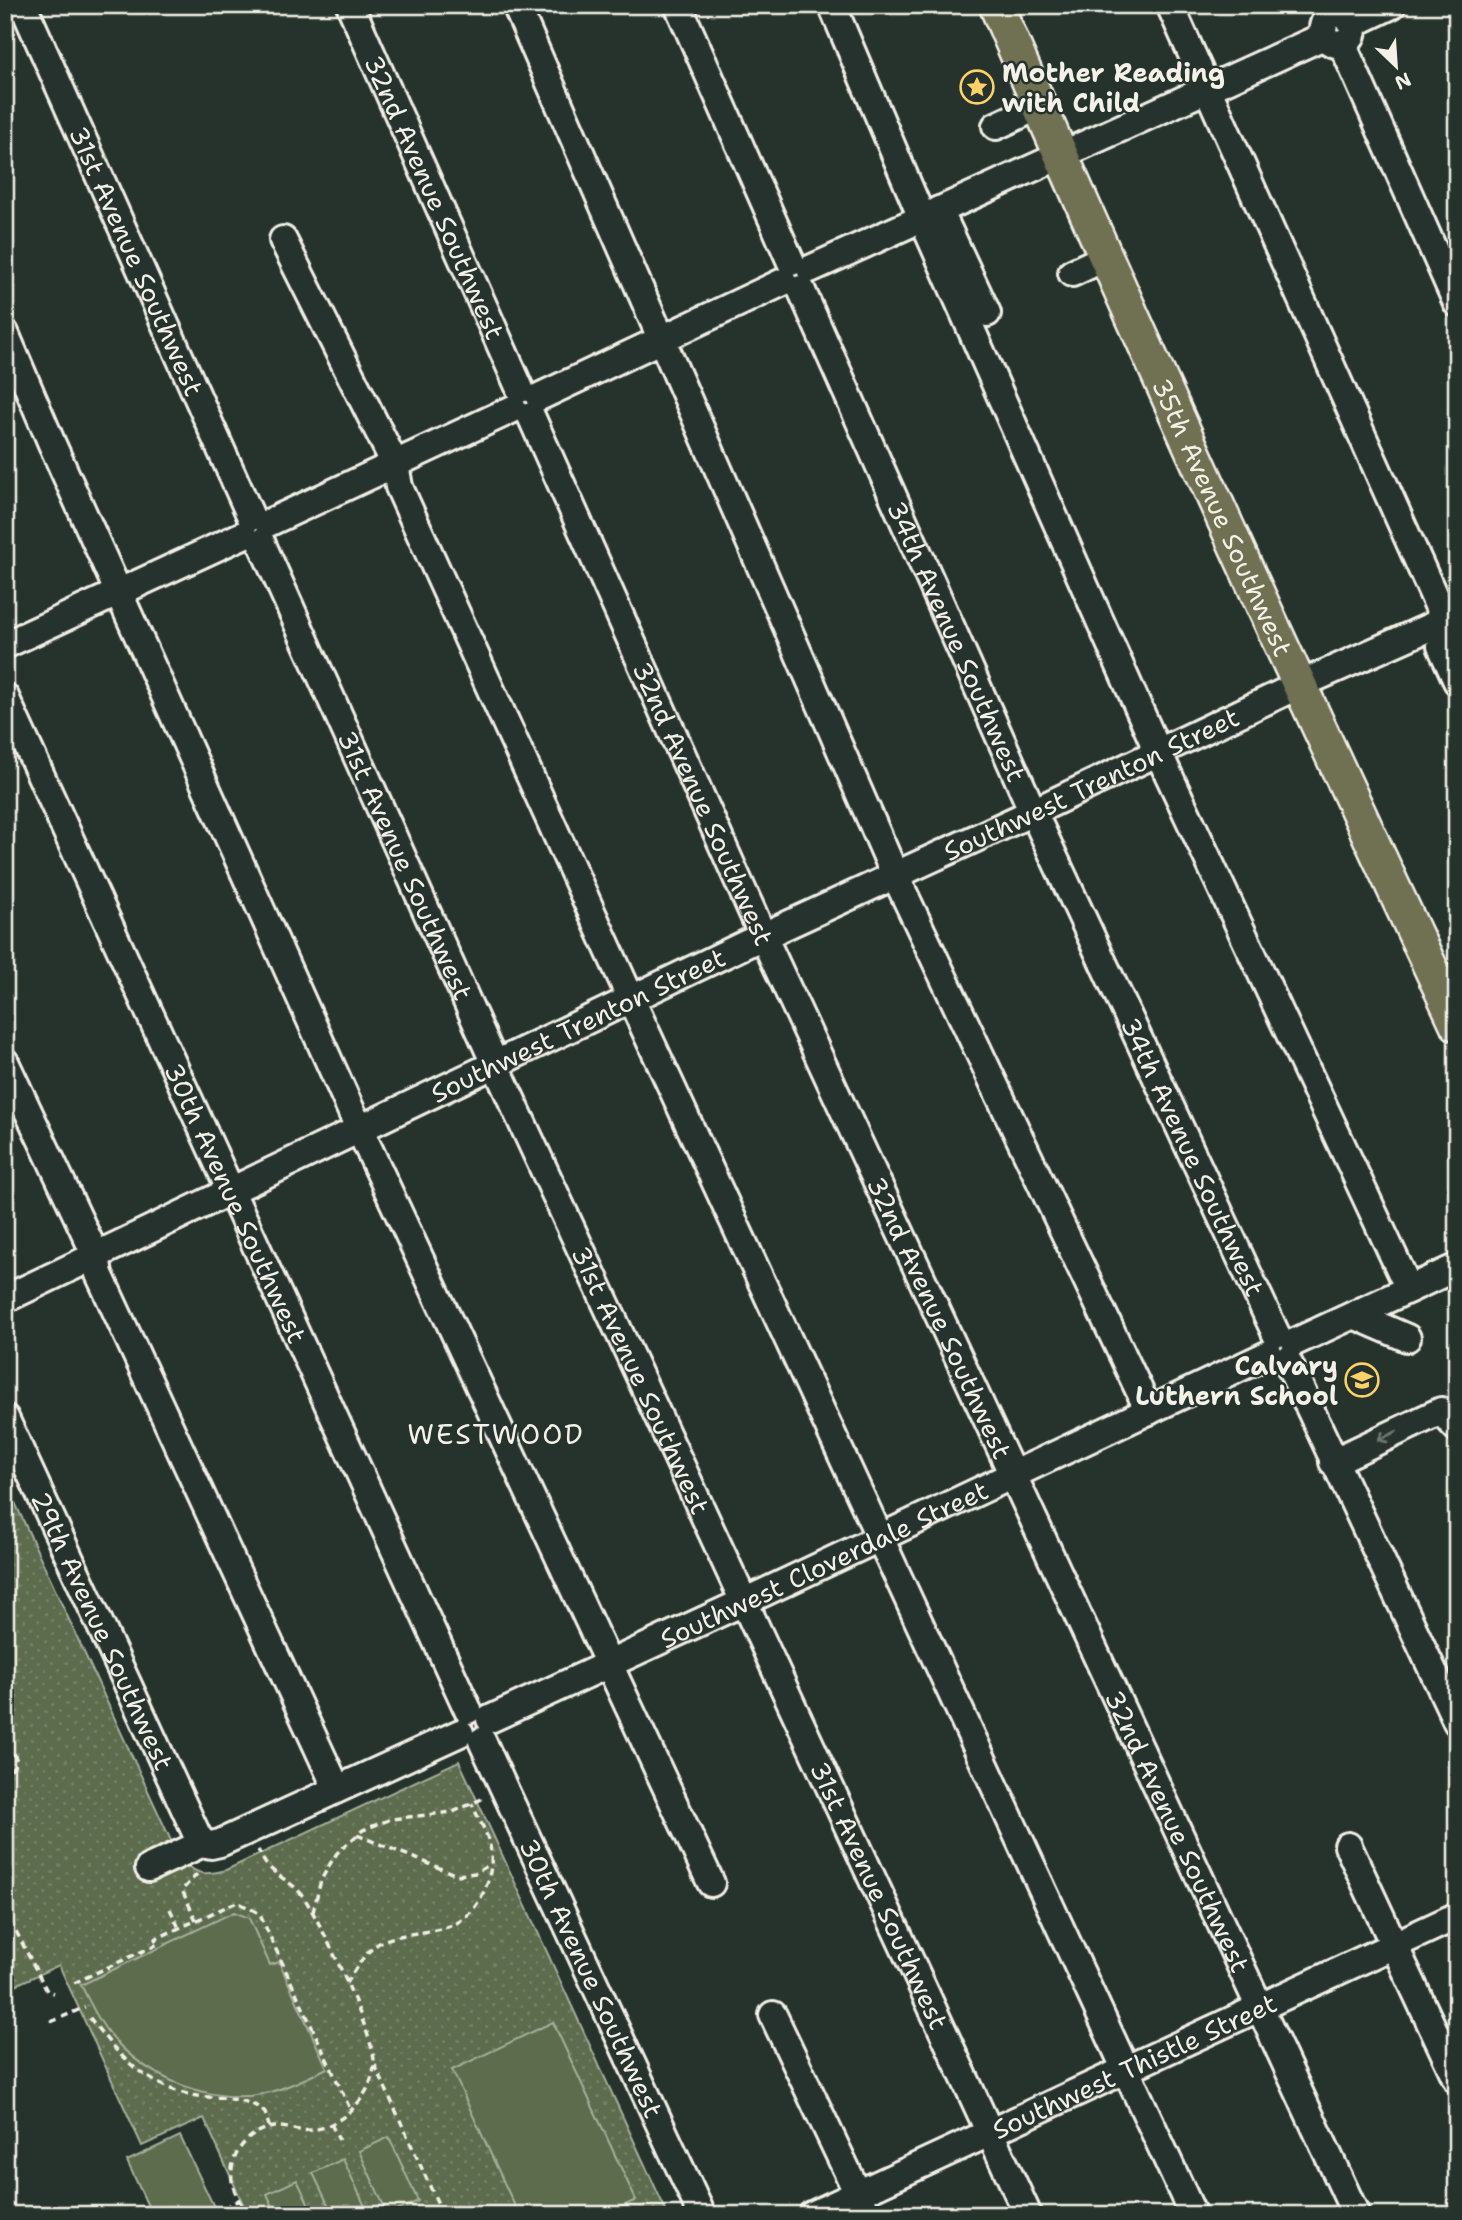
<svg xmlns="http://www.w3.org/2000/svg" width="1462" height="2220" viewBox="0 0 1462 2220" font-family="'Shantell Sans',sans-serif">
<defs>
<pattern id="grass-dots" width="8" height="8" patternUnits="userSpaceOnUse" patternTransform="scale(1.75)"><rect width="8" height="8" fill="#5c6c4e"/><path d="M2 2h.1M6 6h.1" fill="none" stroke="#748168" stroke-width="1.8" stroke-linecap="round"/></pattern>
</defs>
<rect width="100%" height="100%" fill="#26332d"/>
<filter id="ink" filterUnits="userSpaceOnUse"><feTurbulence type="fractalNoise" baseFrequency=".0143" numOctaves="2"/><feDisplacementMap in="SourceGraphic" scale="14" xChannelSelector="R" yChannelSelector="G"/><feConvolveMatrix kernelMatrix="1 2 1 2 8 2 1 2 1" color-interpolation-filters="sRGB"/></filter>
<g filter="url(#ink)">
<path fill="url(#grass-dots)" stroke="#a8ae9b" stroke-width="2" d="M5 1481 179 1858C196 1875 203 1876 226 1870L459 1761 668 2215H248L204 2118 142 2146 59 1965 5 1990Z"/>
<path fill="#5c6c4e" stroke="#a8ae9b" stroke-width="2" d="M234 1912 249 1918 270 1965 279 1962 327 2068C308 2078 289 2087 267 2093 212 2106 147 2078 111 2036 98 2021 90 2002 81 1985Z
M553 2022 636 2200 604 2215H519L452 2070Z
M180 2136 216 2211 208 2215H152L127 2161Z
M389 2137 418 2201 388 2215 359 2151Z
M343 2159 369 2215H333L313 2173Z
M297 2180 314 2215H277L267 2194Z"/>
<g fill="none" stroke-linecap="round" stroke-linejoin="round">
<defs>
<g id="minor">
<path id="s1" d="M23 5 251 517"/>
<path id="s2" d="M350 5 520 389"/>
<path d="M516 5 895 875 1149 1411"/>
<path d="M678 5 791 262"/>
<path d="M832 5 922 218 1158 752 1409 1289"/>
<path d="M1170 5 1445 621 1441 646 1457 681"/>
<circle cx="1338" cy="29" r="15"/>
<path d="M1352 24 1392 5"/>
<path d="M1342 43 1457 303"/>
<path d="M996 126 1039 106"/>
<path d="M939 210 987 313"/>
<path d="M283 240 395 464 399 487 641 1021 1193 2215"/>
<path d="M810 269 1324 36"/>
<path d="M1072 273 1106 257"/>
<path id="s3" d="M801 289 1033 812 1276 1334"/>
<path d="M5 333 52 444 359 1128 711 1883"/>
<path d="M539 397 783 282"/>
<path id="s4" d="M531 416 763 936 1356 2215"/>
<path d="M268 523 513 409"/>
<path id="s5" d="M261 542 495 1064 1028 2215"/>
<path d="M5 645 243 535"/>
<path id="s6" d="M5 697 468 1710"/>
<path d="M5 1062 96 1256 99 1274 337 1789"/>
<path id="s7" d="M5 1299 748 943 1033 812 1299 685 1457 615"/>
<path d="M1354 1315 1407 1338"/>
<path d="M1295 1342 1457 1267"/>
<path d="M1287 1360 1457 1722"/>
<path id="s8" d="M5 1418 197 1835 203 1843"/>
<path d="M1333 1462 1441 1411 1457 1428"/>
<path id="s9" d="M490 1719 765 1592 1269 1354"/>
<path id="s10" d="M482 1741 702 2215"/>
<path d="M203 1843 211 1845 220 1843 460 1733"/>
<path d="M1348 1846 1457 2080"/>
<path d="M149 1868 203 1843"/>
<path d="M773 2015 868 2215"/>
<path id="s11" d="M812 2215 1457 1916"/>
</g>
<g id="major">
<path id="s12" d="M996 5C1143 348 1299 686 1457 1024"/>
</g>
</defs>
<use href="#minor" stroke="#f4f1e8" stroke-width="32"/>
<use href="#major" stroke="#f4f1e8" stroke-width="38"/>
<path stroke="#f4f1e8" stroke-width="3.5" stroke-dasharray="7 5" stroke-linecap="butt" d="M5 1731 17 1761 5 1779
M357 1835 457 1875 475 1873 491 1864
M170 1909 179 1928
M5 1910 47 1991 53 1993
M313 1912 321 1880 330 1864 337 1853 363 1830 391 1819 453 1812 484 1798
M196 1920 182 1890 200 1871
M74 1983 158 1944 155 1939 237 1902 259 1913 351 2111
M346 1983C356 1969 365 1951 381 1942 402 1932 428 1934 450 1926 481 1915 499 1869 488 1839 484 1827 477 1816 472 1804
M90 2018C115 2052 144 2084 187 2094 211 2100 247 2094 265 2113L270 2129
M51 2022 85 2007
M375 2065 443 2215
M331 2124 339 2140
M219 2215 231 2209 229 2205 239 2200
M247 2215C242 2206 236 2195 233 2186 226 2158 246 2131 274 2127 286 2126 299 2132 311 2130 343 2127 375 2093 374 2061 374 2036 319 1917 302 1895 293 1883 280 1878 270 1868 264 1864 262 1856 258 1850"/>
<use href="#minor" stroke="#26332d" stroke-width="26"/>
<use href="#major" stroke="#706f52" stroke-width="33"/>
</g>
<defs><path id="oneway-shaft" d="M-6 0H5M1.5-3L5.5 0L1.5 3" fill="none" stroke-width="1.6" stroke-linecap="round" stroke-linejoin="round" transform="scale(1.75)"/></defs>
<use stroke="#6e766e" href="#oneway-shaft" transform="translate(1387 1436) rotate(154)"/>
</g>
<defs>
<symbol id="sight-ring" viewBox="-11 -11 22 22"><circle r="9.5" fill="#26332d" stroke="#ffd166" stroke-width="1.5"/><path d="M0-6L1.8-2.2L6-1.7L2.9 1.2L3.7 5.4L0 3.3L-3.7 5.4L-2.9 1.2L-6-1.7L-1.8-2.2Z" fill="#ffd166"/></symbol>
<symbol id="school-ring" viewBox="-11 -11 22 22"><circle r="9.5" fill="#26332d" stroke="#ffd166" stroke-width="1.5"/><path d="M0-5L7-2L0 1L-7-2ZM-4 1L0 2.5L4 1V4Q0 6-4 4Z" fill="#ffd166"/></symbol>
</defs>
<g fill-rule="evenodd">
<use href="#sight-ring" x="958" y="68" width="38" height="38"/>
<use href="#school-ring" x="1343" y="1361" width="38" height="38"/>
</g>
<g text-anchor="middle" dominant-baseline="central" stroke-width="5" stroke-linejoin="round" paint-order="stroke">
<g font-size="26" font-weight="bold" fill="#f4f1e8" stroke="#26332d" text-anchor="start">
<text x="1002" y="72">Mother Reading<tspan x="1002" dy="30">with Child</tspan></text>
<text x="1338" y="1365" text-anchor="end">Calvary<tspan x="1338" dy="30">Luthern School</tspan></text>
</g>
<g font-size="26" fill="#f4f1e8" stroke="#26332d">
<text stroke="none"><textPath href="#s2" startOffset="210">32nd Avenue Southwest</textPath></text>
<text stroke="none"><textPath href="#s1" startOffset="280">31st Avenue Southwest</textPath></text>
<text stroke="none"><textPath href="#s12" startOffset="560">35th Avenue Southwest</textPath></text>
<text stroke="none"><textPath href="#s3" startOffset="385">34th Avenue Southwest</textPath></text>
<text stroke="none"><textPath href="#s7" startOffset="1202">Southwest Trenton Street</textPath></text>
<text stroke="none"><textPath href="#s4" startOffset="424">32nd Avenue Southwest</textPath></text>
<text stroke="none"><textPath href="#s5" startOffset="354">31st Avenue Southwest</textPath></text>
<text stroke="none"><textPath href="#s7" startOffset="635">Southwest Trenton Street</textPath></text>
<text stroke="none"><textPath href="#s3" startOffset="952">34th Avenue Southwest</textPath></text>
<text stroke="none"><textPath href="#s6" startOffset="556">30th Avenue Southwest</textPath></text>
<text stroke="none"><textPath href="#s4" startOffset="990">32nd Avenue Southwest</textPath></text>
<text stroke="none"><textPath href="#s5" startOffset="920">31st Avenue Southwest</textPath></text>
<text stroke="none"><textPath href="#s9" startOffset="368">Southwest Cloverdale Street</textPath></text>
<text stroke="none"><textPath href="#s8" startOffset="234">29th Avenue Southwest</textPath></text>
<text stroke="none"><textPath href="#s4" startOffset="1556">32nd Avenue Southwest</textPath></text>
<text stroke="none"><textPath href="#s5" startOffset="1488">31st Avenue Southwest</textPath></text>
<text stroke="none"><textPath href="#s10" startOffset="261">30th Avenue Southwest</textPath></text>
<text stroke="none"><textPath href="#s11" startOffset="355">Southwest Thistle Street</textPath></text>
</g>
<g font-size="28" letter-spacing="2" fill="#f4f1e8" stroke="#26332d">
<text x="496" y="1434">WESTWOOD</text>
</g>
</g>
<rect width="1462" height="2220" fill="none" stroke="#26332d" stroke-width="28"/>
<rect x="14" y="14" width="1434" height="2192" fill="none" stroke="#f4f1e8" stroke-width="2.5" filter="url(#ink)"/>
<g transform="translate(1396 66) rotate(155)" stroke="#26332d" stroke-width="5" paint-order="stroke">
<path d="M0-5L12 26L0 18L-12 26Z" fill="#f4f1e8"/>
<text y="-10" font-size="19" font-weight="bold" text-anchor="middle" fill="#f4f1e8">N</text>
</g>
</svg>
